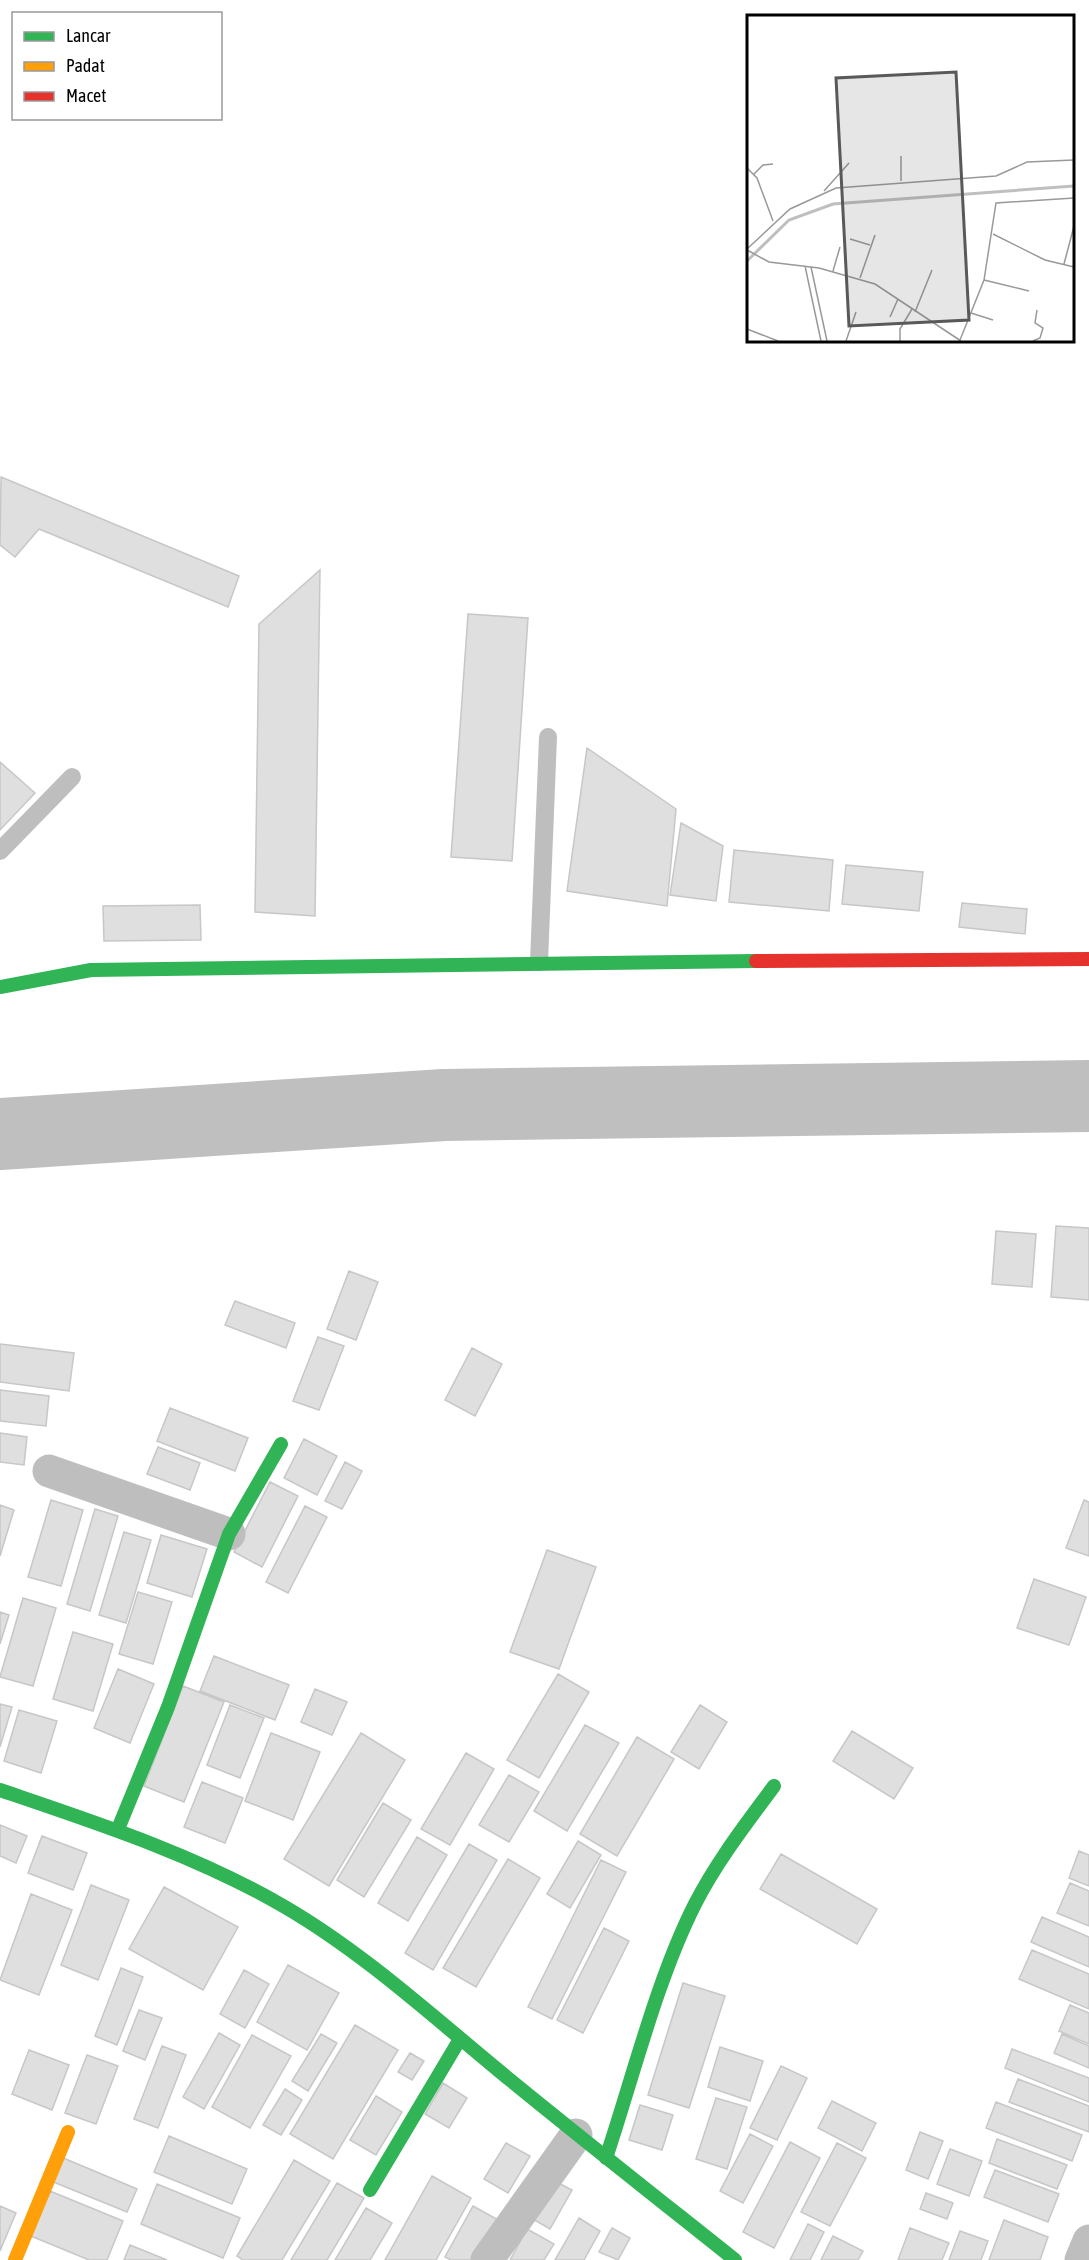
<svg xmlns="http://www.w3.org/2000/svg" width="1089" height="2260" viewBox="0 0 1089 2260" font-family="'Asap Condensed',sans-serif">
<rect width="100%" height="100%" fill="#fff"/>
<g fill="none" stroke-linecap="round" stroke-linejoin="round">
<path stroke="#bfbfbf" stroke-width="72" d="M0 1134 444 1105 1089 1096"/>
</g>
<path fill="#dfdfdf" stroke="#c7c7c7" stroke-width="1.5" d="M1 477 239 576 228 607 39 529 15 557 0 545Z
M320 570 315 916 255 912 259 624Z
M468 614 528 618 512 861 451 857Z
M587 748 676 809 667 906 567 891Z
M0 762 35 793 0 830Z
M681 823 723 846 716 901 670 895Z
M734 850 833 860 829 911 729 902Z
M846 865 923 872 919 911 842 904Z
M962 903 1027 909 1025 934 959 927Z
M200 905 201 940 104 941 103 906Z
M1056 1226 1089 1228V1300L1051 1297Z
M996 1231 1036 1234 1032 1287 992 1284Z
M349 1271 378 1282 356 1340 327 1329Z
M235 1301 295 1323 286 1348 225 1325Z
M318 1337 344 1346 319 1410 293 1401Z
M0 1344 74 1353 69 1391 0 1382Z
M472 1348 502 1364 475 1416 445 1400Z
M0 1390 49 1396 46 1426 0 1421Z
M170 1408 248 1438 235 1471 157 1441Z
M0 1433 27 1437 24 1465 0 1462Z
M304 1439 337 1456 317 1495 284 1478Z
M158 1447 200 1463 190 1490 147 1474Z
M345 1462 362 1471 342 1509 325 1501Z
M270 1482 298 1496 262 1567 234 1552Z
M51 1500 83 1510 61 1586 28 1577Z
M1084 1500 1089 1502V1556L1066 1548Z
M0 1505 14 1510 0 1556Z
M305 1506 327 1517 288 1593 266 1582Z
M95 1509 118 1516 90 1611 67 1604Z
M124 1532 151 1540 126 1623 99 1615Z
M161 1535 207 1549 192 1597 147 1583Z
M547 1550 596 1567 559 1669 510 1652Z
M1034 1579 1086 1597 1069 1645 1017 1628Z
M138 1592 172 1602 153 1664 119 1654Z
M23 1598 56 1608 33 1686 0 1677Z
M0 1612 9 1615 0 1644Z
M73 1632 113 1644 93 1711 53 1699Z
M214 1656 289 1685 275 1720 200 1691Z
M118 1669 154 1684 130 1743 94 1728Z
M558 1674 589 1692 539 1778 507 1760Z
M183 1686 224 1702 184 1802 144 1786Z
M315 1689 347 1702 332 1735 301 1722Z
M0 1704 12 1707 0 1747Z
M230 1705 264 1718 240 1778 207 1765Z
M700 1705 727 1722 699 1769 671 1752Z
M19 1710 57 1721 41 1773 4 1761Z
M585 1725 619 1743 567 1831 534 1811Z
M852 1731 913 1768 894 1799 833 1761Z
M271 1733 320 1752 293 1820 245 1801Z
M361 1733 405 1760 329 1886 284 1859Z
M637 1737 674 1759 617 1856 580 1834Z
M466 1753 494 1769 450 1845 421 1829Z
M509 1775 539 1792 509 1842 479 1825Z
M202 1782 243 1798 225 1843 184 1827Z
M383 1803 411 1820 364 1897 337 1880Z
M0 1825 27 1836 16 1863 0 1856Z
M42 1836 87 1853 73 1890 28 1873Z
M417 1837 447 1855 408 1921 378 1903Z
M578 1841 601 1855 570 1908 547 1894Z
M469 1844 497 1860 433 1970 405 1953Z
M1079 1851 1089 1855V1886L1069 1878Z
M781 1854 877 1909 857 1944 760 1889Z
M508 1859 540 1878 476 1987 443 1968Z
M601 1860 626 1872 552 2019 528 2007Z
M1070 1883 1089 1891V1926L1057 1913Z
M91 1885 129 1900 98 1980 61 1965Z
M164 1887 238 1927 203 1990 129 1949Z
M31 1894 72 1910 39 1995 0 1980Z
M1042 1917 1089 1937V1967L1031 1942Z
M604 1928 629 1941 583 2033 557 2020Z
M1032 1950 1089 1974V2009L1019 1979Z
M288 1965 339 1993 307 2050 257 2022Z
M121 1968 143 1977 117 2045 95 2036Z
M244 1970 269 1984 245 2028 220 2014Z
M683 1983 725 1996 689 2108 648 2095Z
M1070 2005 1089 2013V2044L1059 2031Z
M139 2010 162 2018 145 2060 123 2051Z
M355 2025 398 2050 333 2159 290 2134Z
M219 2033 240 2045 204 2109 183 2097Z
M321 2034 337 2043 308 2091 292 2081Z
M1062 2034 1089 2046V2068L1054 2053Z
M252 2035 291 2056 250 2128 212 2107Z
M162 2046 186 2055 158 2128 134 2119Z
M720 2047 763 2061 750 2101 708 2087Z
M1012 2049 1089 2078V2102L1005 2068Z
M29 2050 69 2065 52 2110 12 2094Z
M410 2053 424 2061 412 2080 398 2072Z
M87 2055 118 2066 96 2124 65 2113Z
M781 2066 807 2078 777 2140 750 2128Z
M1018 2079 1089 2106V2132L1009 2102Z
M443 2083 467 2098 449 2128 425 2114Z
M285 2089 302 2100 281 2135 263 2125Z
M376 2096 402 2112 376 2155 350 2140Z
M716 2098 747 2107 727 2169 696 2159Z
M832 2101 876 2123 862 2151 818 2128Z
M996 2102 1082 2135 1072 2161 986 2128Z
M640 2105 673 2115 662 2150 629 2140Z
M920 2132 943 2141 928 2179 906 2170Z
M750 2134 773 2146 743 2203 720 2191Z
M169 2136 247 2169 232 2204 154 2172Z
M997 2139 1067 2165 1057 2189 989 2163Z
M790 2142 820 2158 774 2248 743 2232Z
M506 2143 530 2156 508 2193 484 2179Z
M837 2143 866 2158 830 2226 801 2212Z
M950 2149 982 2161 969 2196 937 2184Z
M61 2157 137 2189 127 2212 51 2181Z
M294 2160 330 2181 282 2260H243L237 2256Z
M995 2170 1059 2194 1048 2222 984 2197Z
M432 2176 471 2198 436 2260H385Z
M551 2179 572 2190 550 2229 529 2217Z
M337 2183 364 2198 327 2260H291Z
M157 2184 240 2218 223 2258 141 2224Z
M50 2191 123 2221 107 2260H89L31 2236Z
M926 2193 953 2203 947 2219 920 2209Z
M0 2206 16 2213 0 2251Z
M473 2206 502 2222 481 2260H451L445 2257Z
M366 2208 392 2223 370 2260H335Z
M579 2218 600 2231 584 2260H555Z
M1004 2220 1048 2237 1040 2260H989Z
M808 2224 824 2232 810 2260H790Z
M612 2228 630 2238 618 2260 599 2252Z
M910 2228 949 2243 942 2260H898Z
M527 2229 554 2244 544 2260H510Z
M960 2231 988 2241 981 2260H949Z
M833 2236 863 2251 858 2260H821Z
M130 2245 167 2260H124Z"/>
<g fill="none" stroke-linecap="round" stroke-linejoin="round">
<path stroke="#bebebe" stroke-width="18" d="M0 851 72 777
M539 962 548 737"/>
<path stroke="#bebebe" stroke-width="33" d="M49 1471 229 1534
M487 2260 576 2135
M1081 2260 1089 2241"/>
<path stroke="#30b455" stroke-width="14" d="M0 987 91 970 756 961
M0 1790C97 1823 196 1855 285 1907 362 1952 429 2013 498 2070 576 2134 656 2197 735 2260
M118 1829 168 1707 229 1534 281 1444
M606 2158C633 2077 657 1979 695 1904 717 1861 746 1824 774 1786
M370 2190 460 2039"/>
<path stroke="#ff9f0a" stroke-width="14" d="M15 2260 68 2132"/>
<path stroke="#e5322d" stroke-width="14" d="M756 961 1089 959"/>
</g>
<g transform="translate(747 15)">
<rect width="327" height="327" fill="#fff"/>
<path fill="none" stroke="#bfbfbf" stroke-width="3" d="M0 246 42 205 86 189 327 171"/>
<path fill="none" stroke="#999" stroke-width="1.5" d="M154 141V166M0 153 10 163 26 206M7 159 16 150 26 149M77 176 102 148M246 219 298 245 327 252M103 224 123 230M0 234 43 194 89 173 249 161 280 147 327 145M0 235 22 247 72 253 128 269 214 326M317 249 327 211M58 251 74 326M64 252 80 326M86 256 93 232M113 263 128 220M237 265 282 276M168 297 185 255M224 298 246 305M143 302 151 284M0 314 31 326M213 325 237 265 249 188 327 183M99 326 109 297M153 326V314L165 294M286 326 293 323 296 313 288 308 290 295"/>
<path fill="#595959" fill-opacity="0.15" stroke="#595959" stroke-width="3" d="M209 57 222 305 102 311 89 63Z"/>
<rect width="327" height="327" fill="none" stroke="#000" stroke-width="3"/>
</g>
<rect x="12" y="12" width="210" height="108" fill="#ffffff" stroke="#999999" stroke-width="1.5"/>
<rect x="24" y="32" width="30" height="9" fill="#30b455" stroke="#999999" stroke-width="1.5"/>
<text x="66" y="42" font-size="18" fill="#000000">Lancar</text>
<rect x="24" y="62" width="30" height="9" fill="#ff9f0a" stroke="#999999" stroke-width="1.5"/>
<text x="66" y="72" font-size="18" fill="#000000">Padat</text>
<rect x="24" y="92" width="30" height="9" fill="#e5322d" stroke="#999999" stroke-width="1.5"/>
<text x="66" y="102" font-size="18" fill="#000000">Macet</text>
</svg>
